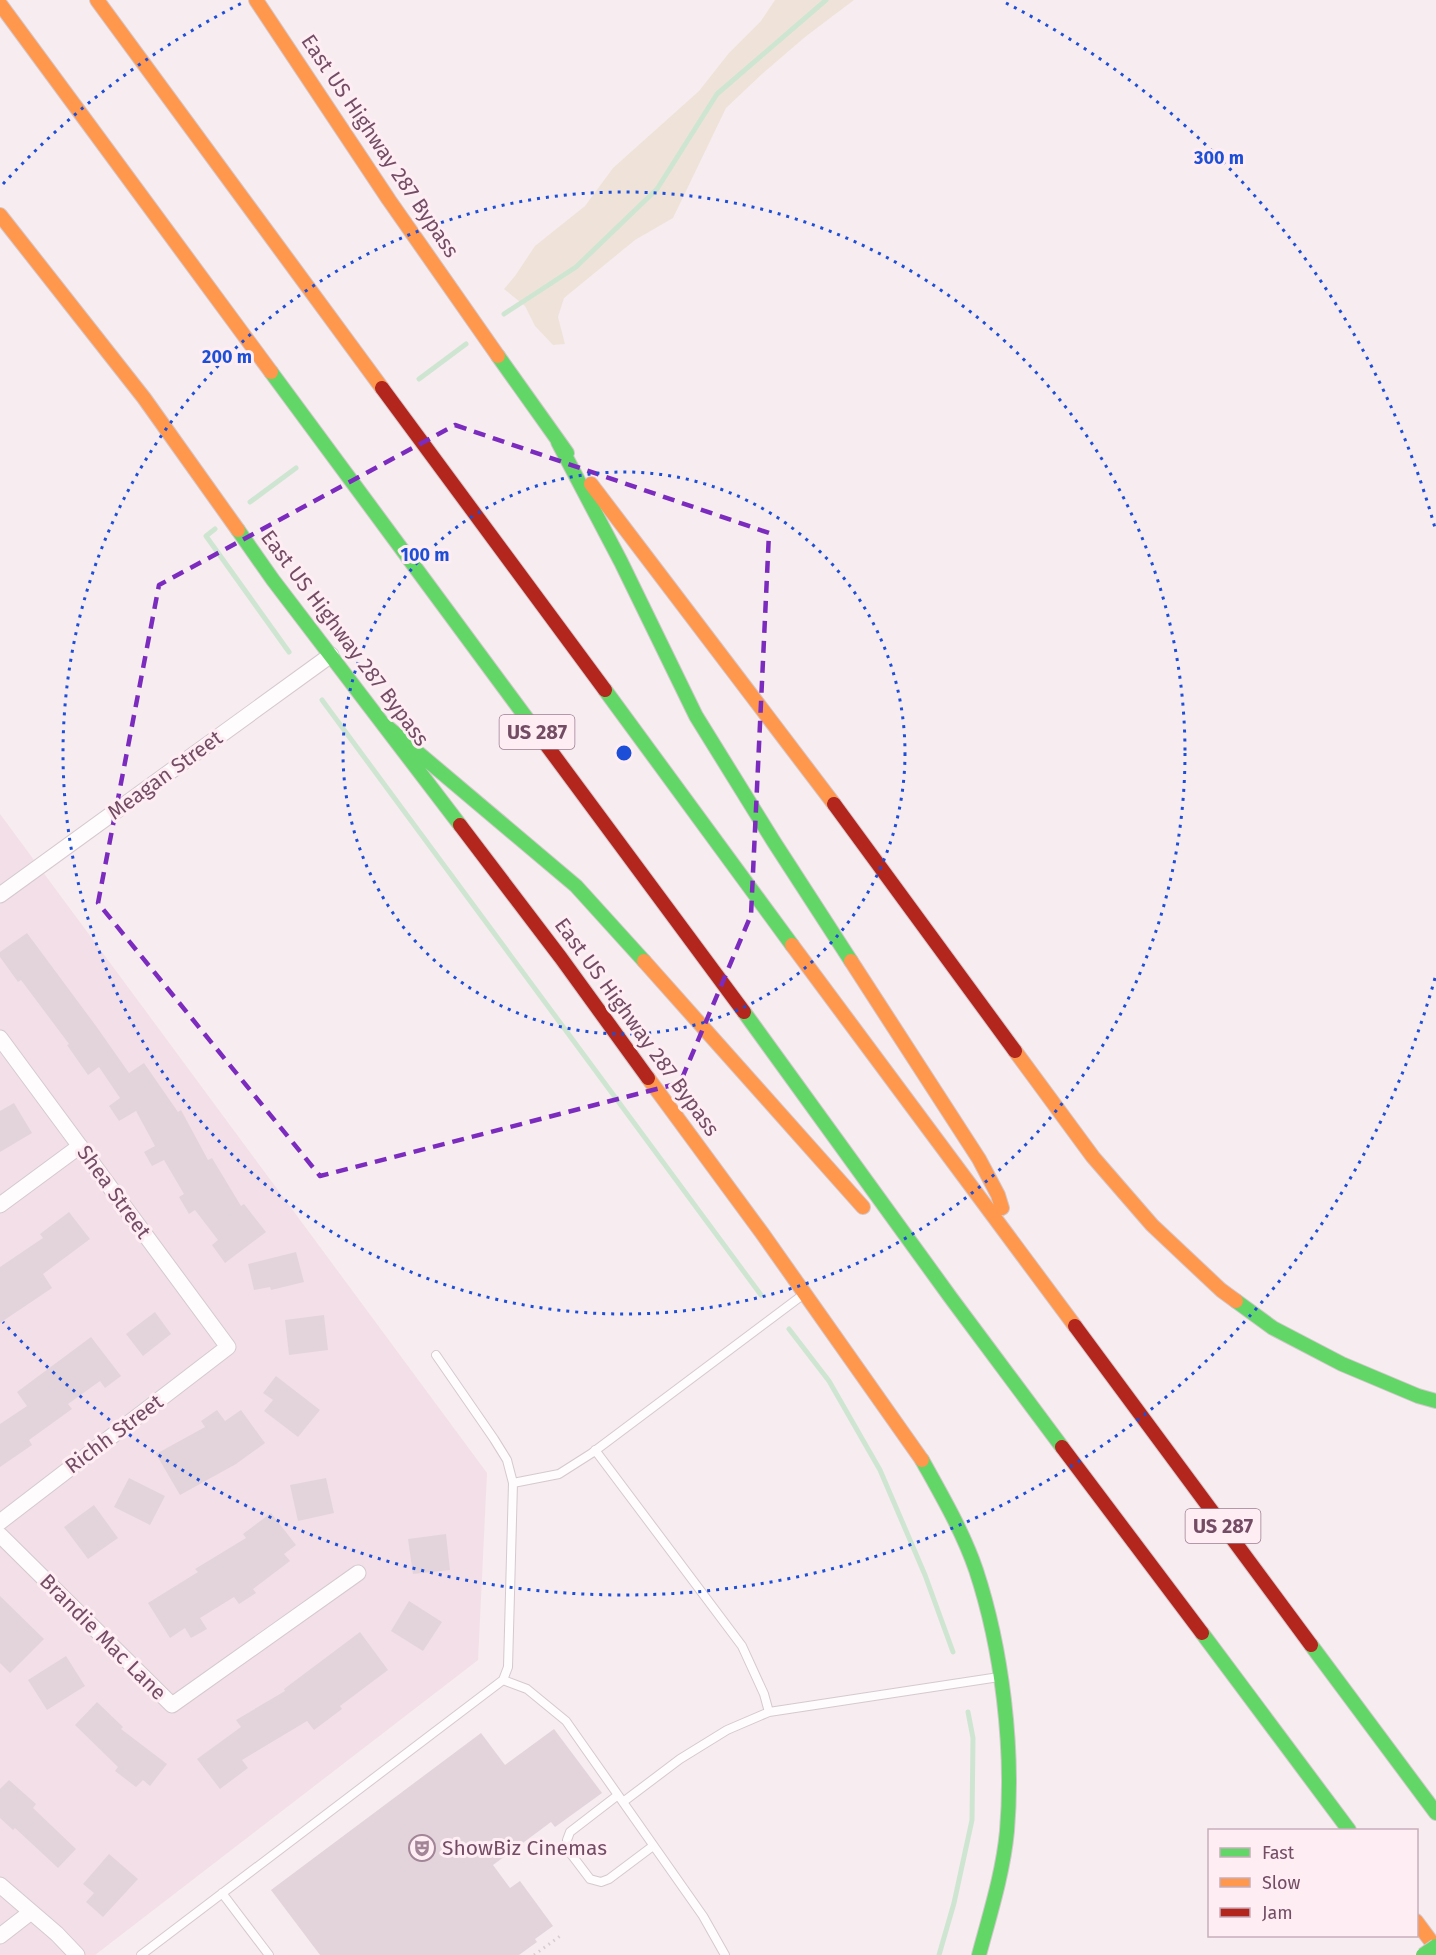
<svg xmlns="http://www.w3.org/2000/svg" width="1436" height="1955" viewBox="0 0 1436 1955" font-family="'Fira Sans',sans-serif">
<rect width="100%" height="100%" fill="#f7ecf0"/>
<path fill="#f3dfe7" d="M0 814 487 1473 478 1660 95 1955H0Z"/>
<path fill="#efe3d9" d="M775 0H854L805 37 762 74 726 108 673 218 635 240 564 298 558 317 565 344 553 345 535 326 525 306 504 289 515 276 535 246 585 206 613 168 699 91 729 53 761 21Z"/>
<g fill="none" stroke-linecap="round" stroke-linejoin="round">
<path stroke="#cee6d1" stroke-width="5" d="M504 314 576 267 657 189 717 94 826 0
M419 379 466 344
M250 502 296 468
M215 529 206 536 289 652
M322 700 761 1295
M789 1329 829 1381 880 1470 925 1575 953 1652
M939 1955 954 1903 972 1820 973 1738 968 1712"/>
</g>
<path fill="#e3d4db" d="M27 933 96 1026 129 1073 144 1063 178 1112 181 1110 208 1160 212 1158 241 1206 244 1204 266 1232 225 1263 212 1245 218 1240 195 1210 189 1214 179 1197 184 1194 164 1160 152 1166 144 1152 155 1146 136 1111 119 1121 109 1106 120 1098 99 1067 88 1075 67 1045 69 1044 21 980 18 982 0 957V952Z
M14 1103 32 1133 0 1152V1111Z
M69 1212 90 1239 43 1274 52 1288 0 1323V1267L43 1238 40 1234Z
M296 1252 304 1282 271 1290 270 1287 254 1290 248 1264Z
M155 1312 171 1334 143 1356 126 1334Z
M324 1315 328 1350 289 1355 285 1320Z
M91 1337 121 1376 105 1388 100 1381 68 1404 72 1409 29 1440 32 1445 0 1467V1424L27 1406 17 1392Z
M276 1376 320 1410 298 1437 264 1411 273 1400 263 1393Z
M217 1410 225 1421 241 1410 265 1443 236 1464 180 1495 156 1454 205 1427 201 1421Z
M129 1478 165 1496 150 1525 114 1507Z
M326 1478 334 1513 298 1521 290 1485Z
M94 1505 118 1538 88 1559 64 1527Z
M271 1513 296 1545 284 1554 290 1561 253 1589 256 1593 239 1604 234 1597 200 1618 207 1629 191 1638 185 1628 170 1638 148 1603 198 1572 195 1569 246 1538 243 1534Z
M446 1534 450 1570 413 1574 408 1539Z
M0 1596 44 1639 10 1673 0 1663Z
M409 1601 442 1622 423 1651 391 1631Z
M360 1632 388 1670 340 1706 342 1709 314 1730 307 1721 242 1760 248 1768 220 1789 197 1759 241 1727 236 1720 285 1691 284 1689Z
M66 1656 85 1686 47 1710 28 1680Z
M97 1702 123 1727 121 1729 167 1764 150 1786 143 1780 136 1787 115 1771 118 1767 75 1725Z
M554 1729 602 1793 555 1827 551 1822 493 1865 510 1888 520 1881 553 1926 535 1939 537 1942 519 1955H320L271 1890 481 1733 505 1765Z
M9 1780 36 1804 33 1808 76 1849 58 1868 15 1828 13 1830 0 1818V1789Z
M109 1854 138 1879 103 1917 86 1902 94 1893 83 1884Z"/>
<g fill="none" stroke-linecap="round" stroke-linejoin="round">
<defs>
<path id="lane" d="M436 1355 494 1439 507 1460 513 1483
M595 1450 742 1646 764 1694 769 1712
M503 1680 527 1689 566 1721 703 1916 725 1955
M618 1795 570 1832 567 1840 568 1850 590 1879 601 1882 609 1879 653 1846
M623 1802 680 1759 727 1730 769 1712 999 1677
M222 1893 269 1955
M141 1955 503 1680 508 1667 513 1483 559 1474 592 1453 804 1294"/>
<path id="street" d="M0 895 331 655
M0 1038 228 1347 0 1522
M0 1205 80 1146
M0 1535 172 1705 358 1573
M0 1885 57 1934 77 1955
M0 1936 31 1912"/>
<path id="fast" d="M498 356 567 453
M271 372 539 735
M558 442 621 562 696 716 774 842 851 961
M238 530 273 580 460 825
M605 690 792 945
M384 724 576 886 644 961
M744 1012 951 1298 1062 1447
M1236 1301 1273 1328 1342 1364 1418 1396 1436 1401
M922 1460C942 1496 963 1532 976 1570 1002 1649 1014 1748 1007 1831 1003 1873 990 1914 979 1955
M1202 1633 1349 1830
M1311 1645 1436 1813"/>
<path id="slow" d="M97 0 382 388
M256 0 389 200 498 356
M0 4 271 372
M0 215 144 398 238 530
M591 484 834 804
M792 945 1075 1326
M644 961 863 1207
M851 961 979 1159 998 1195 1002 1208
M1015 1051 1093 1157 1152 1225 1221 1290 1236 1301
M648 1078 762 1233 922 1460
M1416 1921 1436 1948"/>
<path id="jam" d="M382 388 605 690
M539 735 744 1012
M834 804 1015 1051
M460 825 561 958 648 1078
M1075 1326 1311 1645
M1062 1447 1202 1633"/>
</defs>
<use href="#lane" stroke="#d5c9cf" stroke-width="10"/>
<use href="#street" stroke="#d5c9cf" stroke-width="17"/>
<use href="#fast" stroke="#d4c8ce" stroke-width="16"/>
<use href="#slow" stroke="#d4c8ce" stroke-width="16"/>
<use href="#jam" stroke="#d4c8ce" stroke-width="16"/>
<path stroke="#d8ccd3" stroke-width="3" stroke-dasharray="1.5 4.5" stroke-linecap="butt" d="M534 1955 563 1934"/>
<use href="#lane" stroke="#fefcfd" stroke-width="8"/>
<use href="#street" stroke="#fefcfd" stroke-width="15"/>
<use href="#fast" stroke="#63d668" stroke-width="14"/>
<use href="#slow" stroke="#ff974d" stroke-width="14"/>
<use href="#jam" stroke="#b3261e" stroke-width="14"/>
<defs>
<path id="fast-bridge" d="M1423 1955 1436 1946"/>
</defs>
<use href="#fast-bridge" stroke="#d4c8ce" stroke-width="16" stroke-linecap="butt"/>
<use href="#fast-bridge" stroke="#63d668" stroke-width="14"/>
</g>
<path fill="none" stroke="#7b2cbf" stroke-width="4.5" stroke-dasharray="12 8" stroke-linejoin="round" d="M455 425 769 533 751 915 680 1083 320 1176 98 903 159 585Z"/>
<g fill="none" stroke="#1d4ed8" stroke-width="3" stroke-dasharray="3 6">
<circle cx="624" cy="753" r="281"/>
<circle cx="624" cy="753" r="561"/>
<path d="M1435 978A842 842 0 0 1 3 1322M3 184A842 842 0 0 1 242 3M1006 3A842 842 0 0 1 1435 528"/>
</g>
<defs>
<symbol id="theatre-ring" viewBox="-11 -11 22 22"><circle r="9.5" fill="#feeef4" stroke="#a28596" stroke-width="1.5"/><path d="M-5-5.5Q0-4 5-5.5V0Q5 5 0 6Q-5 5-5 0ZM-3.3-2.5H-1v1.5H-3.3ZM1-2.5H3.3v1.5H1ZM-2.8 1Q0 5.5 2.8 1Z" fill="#a28596"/></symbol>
</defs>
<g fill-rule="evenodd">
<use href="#theatre-ring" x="407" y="1833" width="30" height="30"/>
</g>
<g text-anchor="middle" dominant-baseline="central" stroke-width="6" stroke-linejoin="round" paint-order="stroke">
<g fill="#feeef4" stroke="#9d7d90" stroke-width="1.5">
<rect x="499.5" y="715" width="75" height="34" rx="4.5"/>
<rect x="1185.5" y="1509" width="75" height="34" rx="4.5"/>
</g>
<g font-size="20" font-weight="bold" fill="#744d65">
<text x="537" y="732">US 287</text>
<text x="1223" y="1526">US 287</text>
</g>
<g font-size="21" fill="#744d65" stroke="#feeef4">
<text transform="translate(380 146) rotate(56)">East US Highway 287 Bypass</text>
<text transform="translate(345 638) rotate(53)">East US Highway 287 Bypass</text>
<text transform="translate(165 775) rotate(-36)">Meagan Street</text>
<text transform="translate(637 1027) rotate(54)">East US Highway 287 Bypass</text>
<text transform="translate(114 1192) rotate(54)">Shea Street</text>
<text transform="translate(114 1434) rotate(-37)">Richh Street</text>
<text transform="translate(103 1637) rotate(45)">Brandie Mac Lane</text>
</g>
<g font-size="21" fill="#744d65" stroke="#feeef4" text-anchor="start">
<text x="442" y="1848">ShowBiz Cinemas</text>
</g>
</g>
<circle cx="624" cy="753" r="9" fill="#1d4ed8" stroke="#feeef4" stroke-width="3"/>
<g font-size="18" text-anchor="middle" font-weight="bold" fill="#1d4ed8" stroke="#feeef4" stroke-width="6" stroke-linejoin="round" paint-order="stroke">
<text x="1219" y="164">300 m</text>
<text x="227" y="363">200 m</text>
<text x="425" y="561">100 m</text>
</g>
<rect x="1208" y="1829" width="210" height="108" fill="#feeef4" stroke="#c7aebb" stroke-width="1.5"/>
<rect x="1220" y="1848" width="30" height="9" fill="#63d668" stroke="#c7aebb" stroke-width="1.5"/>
<text x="1262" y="1859" font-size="18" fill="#744d65">Fast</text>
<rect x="1220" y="1878" width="30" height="9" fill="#ff974d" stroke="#c7aebb" stroke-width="1.5"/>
<text x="1262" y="1889" font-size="18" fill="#744d65">Slow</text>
<rect x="1220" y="1908" width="30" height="9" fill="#b3261e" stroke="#c7aebb" stroke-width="1.5"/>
<text x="1262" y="1919" font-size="18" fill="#744d65">Jam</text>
</svg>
